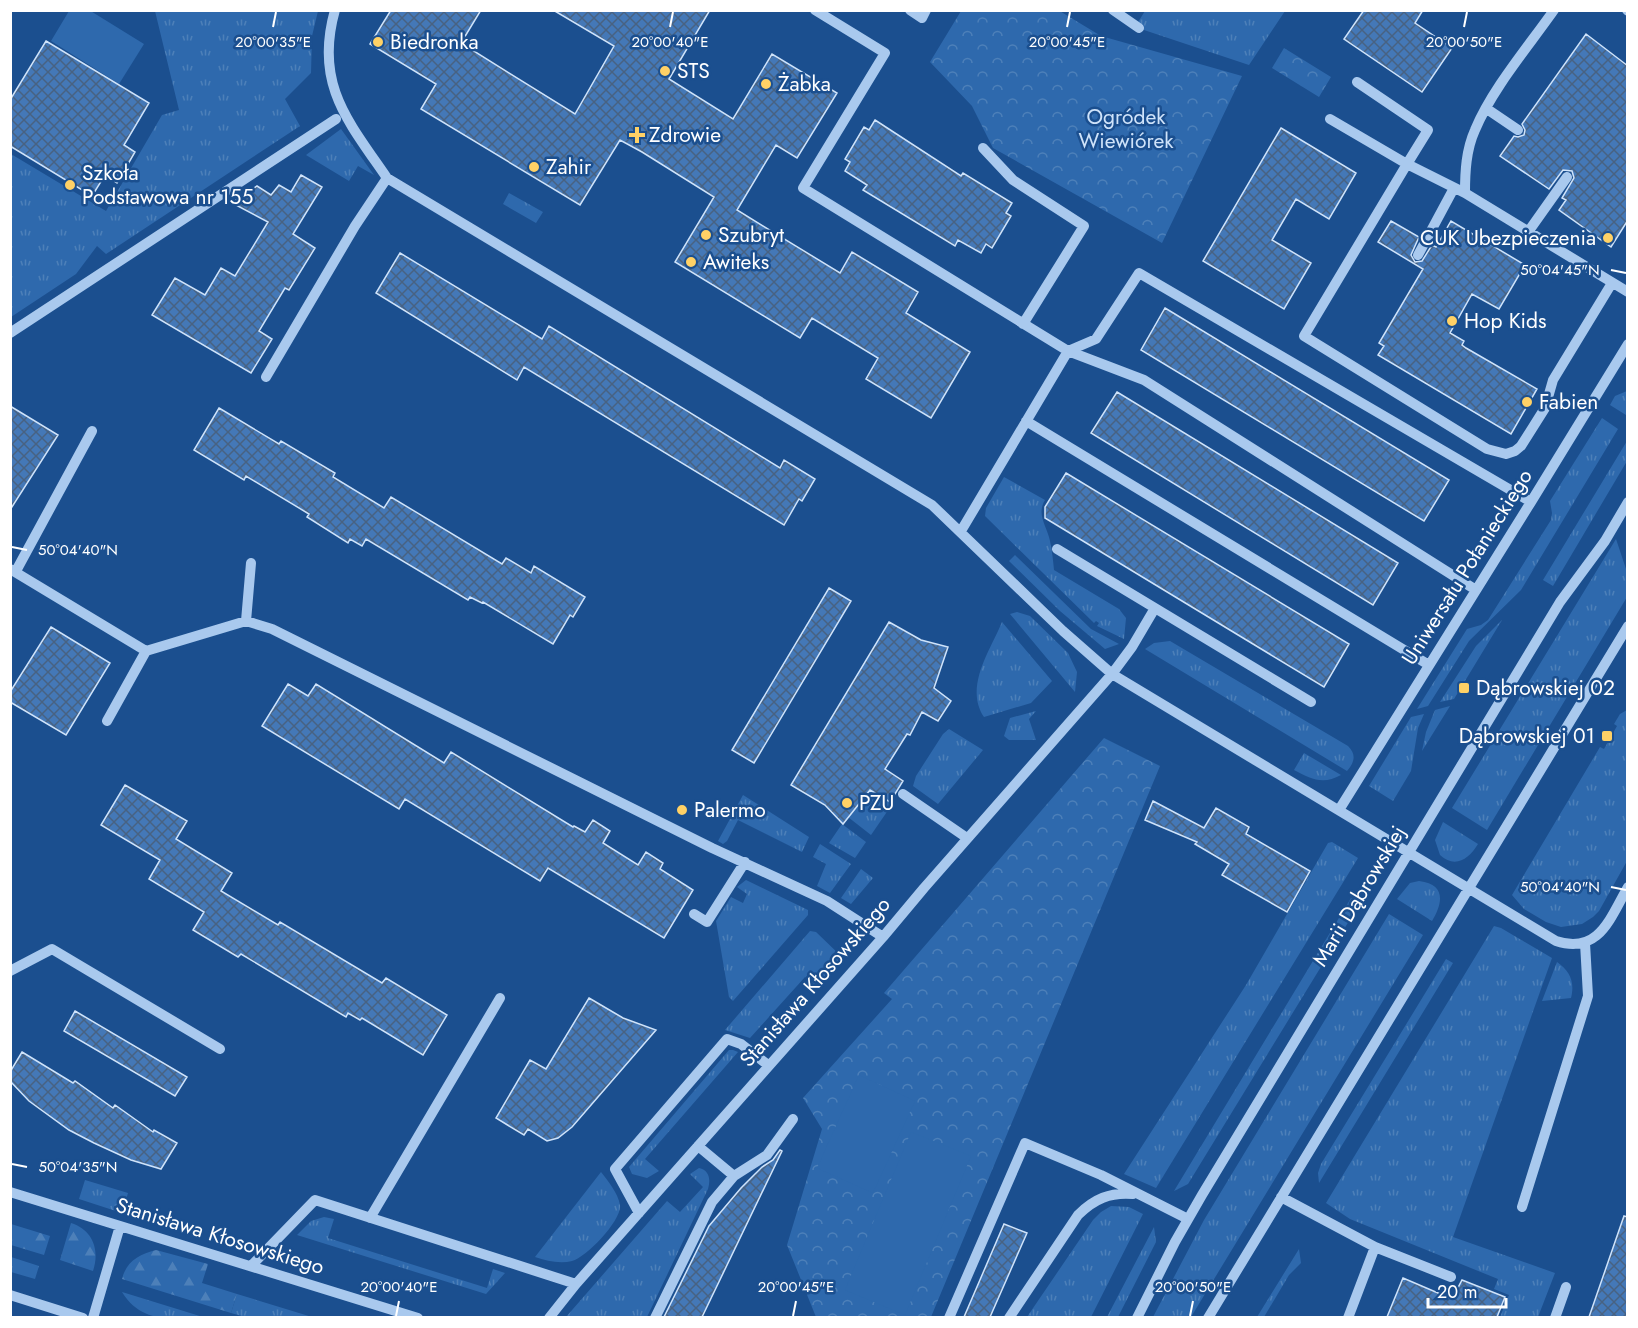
<svg xmlns="http://www.w3.org/2000/svg" width="1638" height="1328" viewBox="0 0 1638 1328" font-family="Jost,sans-serif">
<defs>
<pattern id="grass-tufts" width="24" height="20" patternUnits="userSpaceOnUse" patternTransform="scale(1.5)"><rect width="24" height="20" fill="#2e69ad"/><path d="M3 7l-1-3M5 7V3M7 7l1-3M15 17l-1-3M17 17v-4M19 17l1-3" fill="none" stroke="#4d80b9"/></pattern>
<pattern id="forest-firs" width="22" height="20" patternUnits="userSpaceOnUse" patternTransform="scale(1.5)"><rect width="22" height="20" fill="#2e69ad"/><path d="M5 1l3.5 6h-7zM16 11l3.5 6h-7z" fill="#4d80b9"/></pattern>
<pattern id="park-crowns" width="20" height="18" patternUnits="userSpaceOnUse" patternTransform="scale(1.5)"><rect width="20" height="18" fill="#2e69ad"/><path d="M2 6a3 3 0 1 1 6 0M12 15a3 3 0 1 1 6 0" fill="none" stroke="#4d80b9"/></pattern>
<pattern id="building-cross-hatch" width="8" height="8" patternUnits="userSpaceOnUse" patternTransform="scale(1.5)"><rect width="8" height="8" fill="#4478b7"/><path d="M0 0l8 8M0 8l8-8" fill="none" stroke="#486282"/></pattern>
</defs>
<rect width="100%" height="100%" fill="#1b4f8f"/>
<path fill="url(#grass-tufts)" d="M155 11H318L312 36 311 73 285 99 300 126 106 254 97 246 76 274 11 317V154L106 211 162 115 179 110Z
M1145 11H1285L1249 65 1135 27Z
M341 129 374 175 358 166 349 181 306 155Z
M509 193 543 212 536 223 503 204Z
M1627 391 1628 414 1626 415 1610 405 1615 396Z
M1602 418 1618 429 1521 590 1469 641 1428 706 1417 709 1467 629 1481 625 1488 620 1551 520 1552 513 1550 501Z
M1627 441V461L1553 586 1543 580Z
M1004 477 1045 500C1036 515 1047 526 1050 541 1052 550 1053 560 1054 570L1119 609 1126 618 1124 639 1097 626 1099 623 1096 621 1094 623 985 516 986 508Z
M1616 539 1627 572V597L1487 830 1452 808Z
M1015 555 1091 629 1119 644 1105 649 1060 611 1009 561Z
M1017 612 1030 616 1068 653 1077 672 1075 692 1010 614Z
M1502 620 1454 699 1440 702 1476 646Z
M1002 622 1052 681 1031 703 984 717C964 687 990 651 1002 622Z
M1170 641 1348 746C1357 755 1354 763 1347 771L1145 649 1154 643Z
M1450 706 1422 751 1426 732 1435 710Z
M1627 710V861L1599 911 1593 917 1582 924 1561 927 1546 922 1524 909 1512 895 1600 747 1604 749 1617 726 1614 724 1620 714Z
M1036 711 1029 719 1036 740H1009L1004 736 1010 718Z
M1424 714 1418 728 1411 771 1393 801 1369 786 1411 717Z
M949 729 983 750 938 804 913 786 916 776 943 734Z
M1304 753 1341 775C1323 785 1311 779 1294 770Z
M870 790 893 803 871 835 848 817Z
M743 795 809 837 802 852 738 820 727 841 723 844 718 841Z
M1443 822 1478 844C1469 859 1455 869 1440 855L1435 840Z
M842 824 866 842 855 858 829 843Z
M1332 842 1358 858 1156 1188 1124 1174 1246 985 1328 843Z
M820 844 851 864 830 893 817 886 826 864 813 857Z
M861 869 873 878 851 904 841 898Z
M746 880 808 910V915L733 1001 729 997 716 921 731 897 743 903 747 894 737 887Z
M1419 881C1446 884 1443 903 1432 921L1397 899 1410 883Z
M1351 898 1360 903 1188 1184 1174 1191Z
M1389 914 1423 935 1191 1317H1153L1204 1220Z
M1494 926 1501 928 1552 958 1453 1237 1555 1273 1538 1317H1500L1509 1295 1494 1289 1498 1279 1350 1219 1326 1203Z
M810 931 816 932 844 959 820 985 814 984 805 977 750 1038 725 1030Z
M1446 959 1453 963 1319 1183 1318 1173 1321 1164Z
M1557 962C1570 971 1575 982 1571 998L1542 1001Z
M729 1050H733L738 1052 645 1159 659 1171 647 1178 632 1174 629 1167Z
M699 1168C709 1170 711 1179 708 1189L647 1317H566L667 1201 680 1212 703 1187 690 1174Z
M601 1172C608 1181 618 1193 620 1205 622 1220 587 1257 572 1261 560 1264 547 1261 535 1257Z
M85 1180 128 1193 122 1213 79 1199Z
M1111 1206 1129 1207 1143 1214 1091 1317H1027L1093 1220 1101 1212Z
M324 1217 334 1219 328 1238 487 1288 493 1269 505 1273 486 1294 297 1235 311 1221Z
M1154 1227 1156 1242 1118 1317H1107Z
M1299 1249 1301 1263 1289 1275 1264 1317H1257Z
M11 1257 39 1266 35 1279 11 1272Z
M122 1292 203 1317C170 1318 142 1324 122 1292Z
M237 1294 312 1317H245L231 1313Z"/>
<path fill="url(#forest-firs)" d="M71 1223C93 1230 100 1250 93 1271L60 1260Z
M11 1224 50 1236 44 1255 11 1245Z
M156 1250 208 1264 202 1283 237 1294 231 1313 122 1279C126 1262 139 1254 156 1250Z"/>
<path fill="url(#park-crowns)" d="M1058 10 1101 36 1242 76 1162 243 993 148 972 106 930 62 961 11Z
M1284 48 1331 77 1319 97 1272 68Z
M1104 738 1160 766 931 1317H816L787 1245 822 1129 803 1098 892 999 884 993Z"/>
<path fill="#2e69ad" d="M89 10 144 44 119 84 51 41 69 11Z
M859 1075 915 1101 873 1193 817 1168Z
M911 1132 971 1156 905 1315 845 1290Z"/>
<path fill="url(#building-cross-hatch)" stroke="#cfe3fa" stroke-width="1.5" d="M391 10H481L461 43 575 114 614 46 553 10H710L669 79 733 119 772 54 837 93 797 158 776 145 737 210 840 273 852 252 918 292 906 313 970 352 931 418 866 379 878 358 812 318 800 338 675 262 714 197 642 152 620 140 580 205 421 109 436 84 370 44Z
M1364 10H1423L1415 23 1452 48 1422 92 1344 39Z
M1586 34 1628 66V220L1611 247 1559 210 1566 200 1562 198 1574 178 1572 171 1563 170 1549 189 1500 156 1514 136 1518 137 1524 135 1525 130 1522 124Z
M46 41 149 103 124 145 135 152 117 183 105 175 92 196 10 146V100Z
M875 120 961 176 963 173 1012 203 1006 213 1011 216 992 248 986 244 981 253 958 240 955 246 863 190 867 185 845 171 850 162 845 159 864 127 869 130Z
M1281 128 1356 173 1329 219 1296 199 1272 240 1311 263 1284 309 1203 261Z
M301 175 322 187 293 234 315 248 289 290 285 288 259 331 272 339 251 373 152 315 175 278 205 295 221 268 235 276 268 222 232 203 257 186 271 195 279 185 291 192Z
M1391 221 1419 237 1411 255 1415 262 1422 261 1432 245 1436 247 1451 221 1525 265 1499 309 1472 294 1450 333 1464 341 1462 345 1466 348 1537 389 1511 434 1378 355 1384 346 1379 343 1423 269 1378 242Z
M400 253 542 339 549 326 780 468 784 460 815 479 802 501 799 499 784 525 524 367 517 380 376 293Z
M1165 308 1449 480 1424 521 1141 350Z
M1117 392 1398 563 1373 605 1091 433Z
M10 406 58 435 10 510Z
M219 408 279 444 281 441 335 473 333 477 384 508 391 497 502 564 506 558 531 573 534 566 585 597 573 617 570 615 553 644 483 602 482 603 470 597 468 600 366 539 362 546 350 539 348 543 307 517 309 514 246 476 244 480 194 450Z
M1066 473 1349 644 1324 687 1045 518V507Z
M829 588 851 601 754 763 732 750Z
M889 622 921 640 948 647 934 688 951 701 938 721 922 712 910 735 907 734 885 769 903 781 890 802 870 790 843 824 825 805 791 785Z
M51 627 110 663 66 735 10 702V692Z
M288 684 308 696 316 684 444 763 451 752 573 827 574 826 585 832 593 820 610 831 603 843 638 865 646 852 663 863 660 869 693 890 664 938 548 868 540 881 405 799 399 809 262 726Z
M125 785 187 821 176 839 232 873 221 891 278 925 280 922 382 983 386 978 447 1015 423 1055 362 1018 360 1020 348 1013 346 1017 241 954 238 957 193 930 204 912 149 879 160 860 101 825Z
M1153 801 1204 828 1216 808 1249 827 1246 834 1310 871 1287 912 1222 875 1229 864 1195 844 1197 842 1145 820Z
M589 998 623 1018 656 1030 572 1127 558 1138 547 1141 528 1129 524 1135 496 1118 530 1060 546 1069Z
M75 1011 187 1077 175 1096 64 1031Z
M22 1052 73 1083 75 1081 113 1108 115 1105 153 1132 154 1130 177 1143 161 1169 131 1160 94 1143 69 1130 29 1101 10 1081V1072Z
M780 1150 782 1151 702 1317H664L709 1226 741 1188 762 1167 773 1160Z
M1624 1216 1628 1217V1317H1589Z
M1004 1224 1027 1233 990 1317H964Z
M1403 1278 1452 1299 1462 1280 1505 1297 1497 1317H1387Z"/>
<g fill="none" stroke-linecap="round" stroke-linejoin="round">
<path stroke="#a9c9ee" stroke-width="10" d="M335 10C314 84 348 121 387 178L932 505 1063 631 1112 674 1556 941C1599 955 1610 918 1628 887
M815 10 885 53 803 188 1068 351 961 531
M910 10 922 18 926 10
M1113 10 1139 28
M1627 10 1628 11
M1487 109 1518 130
M1330 119 1407 164 1428 130 1357 82
M983 148 1013 180 1084 226 1023 324
M1465 193C1465 172 1466 150 1475 130 1492 89 1528 47 1554 10
M1528 232 1567 177
M1418 255 1454 188
M1612 283 1553 380 1545 408 1521 446 1515 451 1506 454 1487 449 1304 336 1407 164 1465 193 1628 292
M10 333 336 119
M1068 351 1096 339 1139 273 1531 502
M1068 351 1144 380 1476 590
M266 377 355 226 387 178
M1026 421 1429 665
M1057 549 1311 702
M10 569 146 651 246 621 272 629 712 848 827 901 883 937
M16 571 92 431
M246 621 251 563
M107 721 146 651
M903 794 967 838
M1339 810 1531 502 1628 344
M694 914 707 922 745 862
M10 971 52 949 220 1049
M698 1146 734 1176
M10 1192 418 1318
M1281 1197 1375 1247 1348 1318
M1522 1207 1588 996 1585 943
M639 1213 615 1169 727 1039 741 1044 768 1065
M370 1218 500 998
M1375 1247 1451 1277
M251 1266 315 1200 576 1284
M10 1295 83 1318
M93 1318 120 1226
M549 1318 576 1284 883 937 924 888 1112 674 1132 647 1155 608
M655 1318 712 1202 734 1176 767 1155 793 1119
M949 1318 1025 1143 1101 1175 1188 1219
M1009 1318 1078 1215C1094 1199 1110 1192 1133 1194
M1137 1318 1175 1242 1202 1195 1560 602 1605 541 1628 502
M1208 1318 1628 626
M1555 1318 1566 1287"/>
</g>
<path fill="none" stroke="#fff" stroke-width="2" d="M273 27 276 12M670 27 673 12M1067 27 1070 12M1464 27 1467 12M1611 270 1626 273M12 547 27 550M1611 887 1626 890M12 1164 27 1167M396 1316 399 1301M793 1316 796 1301M1190 1316 1193 1301"/>
<g fill="#ffd166" stroke="#1b4f8f" stroke-width="2">
<circle cx="378" cy="42" r="6"/>
<circle cx="665" cy="71" r="6"/>
<circle cx="766" cy="84" r="6"/>
<path d="M634 126h6v6h6v6h-6v6h-6v-6h-6v-6h6z"/>
<circle cx="534" cy="167" r="6"/>
<circle cx="70" cy="185" r="6"/>
<circle cx="706" cy="235" r="6"/>
<circle cx="1608" cy="238" r="6"/>
<circle cx="691" cy="262" r="6"/>
<circle cx="1452" cy="321" r="6"/>
<circle cx="1527" cy="402" r="6"/>
<rect x="1458" y="682" width="12" height="12" rx="3"/>
<rect x="1601" y="730" width="12" height="12" rx="3"/>
<circle cx="847" cy="803" r="6"/>
<circle cx="682" cy="810" r="6"/>
</g>
<g text-anchor="middle" dominant-baseline="central" stroke-width="5" stroke-linejoin="round" paint-order="stroke">
<g font-size="21" fill="#fff" stroke="#1b4f8f" text-anchor="start">
<text x="390" y="42">Biedronka</text>
<text x="677" y="71">STS</text>
<text x="778" y="84">Żabka</text>
<text x="649" y="135">Zdrowie</text>
<text x="546" y="167">Zahir</text>
<text x="82" y="173">Szkoła<tspan x="82" dy="24">Podstawowa nr 155</tspan></text>
<text x="718" y="235">Szubryt</text>
<text x="1596" y="238" text-anchor="end">CUK Ubezpieczenia</text>
<text x="703" y="262">Awiteks</text>
<text x="1464" y="321">Hop Kids</text>
<text x="1539" y="402">Fabien</text>
<text x="1476" y="688">Dąbrowskiej 02</text>
<text x="1595" y="736" text-anchor="end">Dąbrowskiej 01</text>
<text x="859" y="803">PZU</text>
<text x="694" y="810">Palermo</text>
</g>
<g font-size="21" fill="#cfe3fa" stroke="#1b4f8f">
<text x="1126" y="117">Ogródek<tspan x="1126" dy="24">Wiewiórek</tspan></text>
</g>
<g font-size="21" fill="#fff" stroke="#1b4f8f">
<text transform="translate(1467 567) rotate(-58)">Uniwersału Połanieckiego</text>
<text transform="translate(1359 896) rotate(-59)">Marii Dąbrowskiej</text>
<text transform="translate(815 982) rotate(-49)">Stanisława Kłosowskiego</text>
<text transform="translate(220 1236) rotate(17)">Stanisława Kłosowskiego</text>
</g>
</g>
<g font-size="15" text-anchor="middle" fill="#fff" stroke="#1b4f8f" stroke-width="5" stroke-linejoin="round" paint-order="stroke">
<text x="273" y="47">20°00'35"E</text>
<text x="670" y="47">20°00'40"E</text>
<text x="1067" y="47">20°00'45"E</text>
<text x="1464" y="47">20°00'50"E</text>
<text x="1560" y="275">50°04'45"N</text>
<text x="78" y="555">50°04'40"N</text>
<text x="1560" y="892">50°04'40"N</text>
<text x="78" y="1172">50°04'35"N</text>
<text x="399" y="1292">20°00'40"E</text>
<text x="796" y="1292">20°00'45"E</text>
<text x="1193" y="1292">20°00'50"E</text>
</g>
<rect width="1638" height="1328" fill="none" stroke="#ffffff" stroke-width="24"/>
<path d="M1428 1298v9h78v-9" fill="none" stroke="#ffffff" stroke-width="3"/>
<text x="1437" y="1298" font-size="18" fill="#ffffff" stroke="#1b4f8f" stroke-width="4.5" paint-order="stroke">20 m</text>
</svg>
